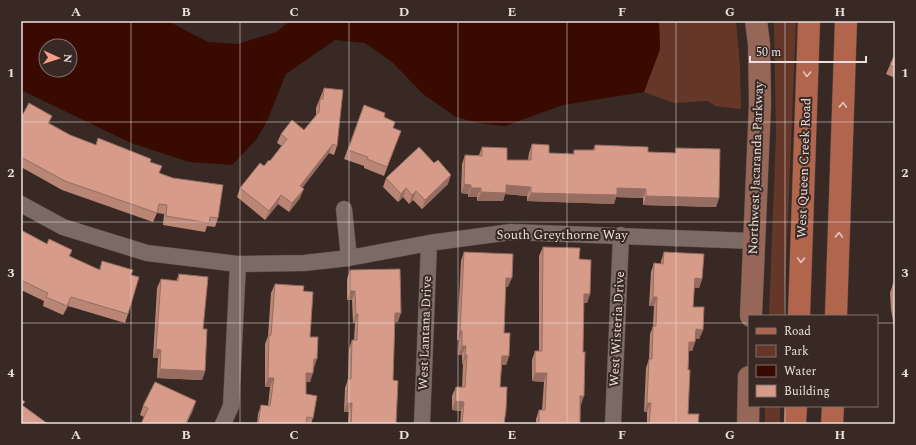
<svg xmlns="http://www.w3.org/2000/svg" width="916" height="445" viewBox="0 0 916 445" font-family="Spectral,serif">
<rect width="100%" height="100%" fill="#382924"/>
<path fill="#643729" d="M659 21H736L740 65 741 109 715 106 708 101 674 103 644 92 660 49Z
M774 21H796L784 316H769L776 134Z
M765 406H780V424H765Z"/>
<path fill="#390b00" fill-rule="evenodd" d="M21 21H168L208 42 237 44 276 32 290 21H659L660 49 644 92 563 105 505 126 478 123 456 117 423 94 392 62 365 43 335 40 286 74 267 121 256 140 232 165 189 162 131 143 21 90ZM46 46H70V70H46Z"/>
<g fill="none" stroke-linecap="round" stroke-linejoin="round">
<defs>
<path id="street" d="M21 204 63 227 147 253 238 264 304 263 349 258 429 243 511 232 753 241
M344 209 349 258
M223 424 231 406 238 264
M422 424 429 243
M613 424 621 235"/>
<path id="secondary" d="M751 316 760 104 759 44 756 21
M748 424 749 377"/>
<path id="primary" d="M799 316 809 21
M836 316 846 21
M795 424 796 406
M832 424 833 406"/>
</defs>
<use href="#street" stroke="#544743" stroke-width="17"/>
<use href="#secondary" stroke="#544743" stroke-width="23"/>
<use href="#primary" stroke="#544743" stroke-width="23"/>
<use href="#street" stroke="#7c6a65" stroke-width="16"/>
<use href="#secondary" stroke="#966758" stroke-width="22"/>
<use href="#primary" stroke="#b1654c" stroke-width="22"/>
</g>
<path fill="#b98676" d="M895 54V78L886 74 890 65Z
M324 88 337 146 334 155 329 153 302 187 300 198 289 212 278 204 265 220 237 197 240 188 264 166 270 161 282 146 277 143 281 134 304 130 316 115V108Z
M364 105 384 117 393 128 401 131 384 176 364 168V166L344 159Z
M21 113 23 114 52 116 49 123 70 135 96 145 150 162 159 173 218 218 215 227 207 226 205 232 163 225 164 214 157 213 153 222 62 190 21 167Z
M532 144 549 153 573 154 574 150H593L595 145 648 152 675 153 676 148 719 198 716 207 643 205V198L616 197 614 204 527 201V196L505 194 503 201H477V197H468V194L461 193 462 164 465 155H479L482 147 507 160H528L529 153Z
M386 178 448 184 422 209 413 200 409 204 403 197 398 202 383 187Z
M21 230 47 244 72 250 70 256 99 270 102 261 131 275 128 314 125 323 68 306 63 315 43 306 44 301 21 290Z
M543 247 579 259 590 294 587 303H584L580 424H536V419L539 410H542L544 382 532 381V360L535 351H539V256Z
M464 252 508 287H505L504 333 509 356 506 365H502L500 387 504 424H460L461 411 452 410V396L456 387H462L463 364H462V355H458L459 340H457L461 261Z
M664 252 702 279 699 288 694 287 693 307 703 330 699 339 696 338 695 342 692 351H689L688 370V414L698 424H647V412H644L646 368 649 359 650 334 653 326 654 306H649L651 272 654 263 661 264V261Z
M350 270 398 322H395L393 380 396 424H348L349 412H344L345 388 348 379 349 349 352 340H354L355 323H353L352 300H347V279Z
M179 274 203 329 205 371 202 380 157 378 158 358H153L157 288 161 279 176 281Z
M275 284 303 291 314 368H313L310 382H306V394L313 418 311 424H257L258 414 261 405 268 406 270 387H265V344L268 336 271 293Z
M893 284H895V333L891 309 890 293Z
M143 406 193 410 187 423 144 417 140 415Z"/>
<path fill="#966d60" d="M333 144 329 153 297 195 300 186Z
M451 175 448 184 422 209 425 200Z
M464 184 471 185 468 194 461 193Z
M506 185 531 187 527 196 505 194 503 201H477L481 192Z
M406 188 403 197 398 202 401 194Z
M471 188H481L477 197H468Z
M617 188 646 189 643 198 616 197 614 204 527 201 531 193Z
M304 189 300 198 289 212 292 203Z
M416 191 413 200 409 204 412 195Z
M281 195 278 204 265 220 269 211Z
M646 196 719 198 716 207 643 205Z
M506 278H512L508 287H503Z
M695 278 702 279 699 288 691 287Z
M350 291H355L352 300H347Z
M584 294H590L587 303H580Z
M71 297 68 306 63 315Z
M653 297H657L654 306H649Z
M395 313H401L398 322H392Z
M356 314H358L355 323H353Z
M696 329 703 330 699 339 693 338Z
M460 331H462L459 340H457Z
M689 342H695L692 351H686Z
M462 346H466L462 355H458Z
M156 349 161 350 158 358H153Z
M465 355H467L463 364H462Z
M502 356H509L506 365H499Z
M314 359H317L314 368H310Z
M160 369 205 371 202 380 157 378Z
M306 373H313L310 382H303Z
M535 373H547L544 382 532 381Z
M268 378H274L270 387H265Z
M580 396H584L581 405H577Z
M196 401 193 410 186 424H185Z
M455 401 464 402 461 411 452 410Z
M347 403H352L349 412H344Z
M647 403H651L647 412H644Z"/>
<path fill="#d79c89" stroke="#966d60" d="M895 54V68L890 65Z
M324 88 343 90 337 146 333 144 300 186 304 189 292 203 281 195 269 211 240 188 260 163 264 166 269 160 270 161 287 139 281 134 292 120 304 130 319 112 320 99H323Z
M29 103 52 116 48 123 70 135 96 145 98 138 151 159 150 162 162 166 159 173 173 178 223 185 218 218 210 217 209 223 166 216 167 205 159 204 157 213 65 181 21 157V113L23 114Z
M364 105 385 113 384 117 395 122 393 128 401 131 387 167 367 159 368 157 348 150Z
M532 144 549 145V153L574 154V150H595V145L648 147V152L676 153V148L720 149 719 198 646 196V189L617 188V195L531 193V187L506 185V193L481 192V188H471V185L464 184 465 155 482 156V147L507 148V160H531Z
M419 147 434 163 438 160 451 175 425 200 416 191 412 195 406 188 401 194 386 178Z
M21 230 47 244 49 239 72 250 69 256 100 270 102 261 133 270 131 275 139 277 128 314 71 297 67 306 46 297 48 293 21 280Z
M543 247 580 248 579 259 591 260 590 294H584L583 352H585L584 396H580V424H539V410H545L547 373H535V351H542Z
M464 252 513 254 512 278H506L504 333H510L509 356H502L500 387H507L506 410 504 424H462L464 402 455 401 456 387H465L467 355H465L466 346H462V331H460Z
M664 252 704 254 702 279 695 278 693 307H704L703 330 696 329 695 342H689L688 370H690L688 414H699L698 424H649L651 403H647L649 359H652L653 326H656L657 297H653L654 263 663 264Z
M400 269 401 313H395L393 380 398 381 396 424H351L352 403H347L348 379H351L352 340H357L358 314H356L355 291H350V270Z
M179 274 208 277 203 329H207L205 371 160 369 161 350 156 349 161 279 178 281Z
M275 284 304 286 303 291 313 292 310 337H318L317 359H314L313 373H306V394L317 396 313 418 307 417 306 424H258L261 405 270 406 274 378H268L269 335H271Z
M893 284H895V307L894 300Z
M155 382 196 401 186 423 188 424H141L148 408 143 406Z
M21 399 25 402 22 405 48 424H21Z"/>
<defs><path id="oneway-chevron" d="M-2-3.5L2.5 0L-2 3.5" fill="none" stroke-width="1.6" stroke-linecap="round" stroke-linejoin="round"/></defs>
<g stroke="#dfc7c0">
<use href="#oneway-chevron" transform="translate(807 74) rotate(92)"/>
<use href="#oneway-chevron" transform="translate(843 105) rotate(-88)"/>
<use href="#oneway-chevron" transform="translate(839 235) rotate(-88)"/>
<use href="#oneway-chevron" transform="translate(801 260) rotate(92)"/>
</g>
<path fill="none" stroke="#ebe0dd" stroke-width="1" stroke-opacity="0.55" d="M131 21V424M240 21V424M349 21V424M458 21V424M567 21V424M676 21V424M785 21V316M21 122H895M21 222H895M21 323H749M877 323H895M785 406V424"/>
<g text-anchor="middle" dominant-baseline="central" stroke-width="4" stroke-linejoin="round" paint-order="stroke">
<g font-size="13" fill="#ebe0dd" stroke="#382924">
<text transform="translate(756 168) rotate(-88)">Northwest Jacaranda Parkway</text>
<text transform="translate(804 168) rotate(-88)">West Queen Creek Road</text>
<text x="562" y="235">South Greythorne Way</text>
<text transform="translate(617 329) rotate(-87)">West Wisteria Drive</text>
<text transform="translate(425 333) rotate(-88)">West Lantana Drive</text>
</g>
</g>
<rect width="916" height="445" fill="none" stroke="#382924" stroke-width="44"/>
<rect x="748" y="315" width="130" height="92" fill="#382924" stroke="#80726e"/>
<rect x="756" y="328" width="20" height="6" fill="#b1654c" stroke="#80726e"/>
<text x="784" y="335" font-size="12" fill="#ebe0dd">Road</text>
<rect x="756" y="345" width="20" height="12" fill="#643729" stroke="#80726e"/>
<text x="784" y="355" font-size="12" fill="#ebe0dd">Park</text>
<rect x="756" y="365" width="20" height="12" fill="#390b00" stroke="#80726e"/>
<text x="784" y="375" font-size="12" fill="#ebe0dd">Water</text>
<rect x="756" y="385" width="20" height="12" fill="#d79c89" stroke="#80726e"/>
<text x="784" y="395" font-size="12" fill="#ebe0dd">Building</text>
<g transform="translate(58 58) rotate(93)"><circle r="19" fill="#382924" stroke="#80726e"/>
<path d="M0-3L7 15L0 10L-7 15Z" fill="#f39f84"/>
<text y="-6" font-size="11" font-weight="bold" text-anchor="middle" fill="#ebe0dd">N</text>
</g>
<path d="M750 56v6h116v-6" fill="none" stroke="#ebe0dd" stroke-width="2"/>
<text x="756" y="56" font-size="12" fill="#ebe0dd" stroke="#382924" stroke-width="3" paint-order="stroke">50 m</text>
<rect x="22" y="22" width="872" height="401" fill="none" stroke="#ebe0dd" stroke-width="1.5"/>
<g font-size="13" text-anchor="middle" font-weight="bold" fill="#ebe0dd">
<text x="76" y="16">A</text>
<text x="186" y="16">B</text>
<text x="294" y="16">C</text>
<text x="404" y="16">D</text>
<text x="512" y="16">E</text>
<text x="622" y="16">F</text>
<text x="730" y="16">G</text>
<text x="840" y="16">H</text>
<text x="11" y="77">1</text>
<text x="905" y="77">1</text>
<text x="11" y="177">2</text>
<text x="905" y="177">2</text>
<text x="11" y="277">3</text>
<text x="905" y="277">3</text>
<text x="11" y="377">4</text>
<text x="905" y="377">4</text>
<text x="76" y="439">A</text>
<text x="186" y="439">B</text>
<text x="294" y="439">C</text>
<text x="404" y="439">D</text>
<text x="512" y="439">E</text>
<text x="622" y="439">F</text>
<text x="730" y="439">G</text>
<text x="840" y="439">H</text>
</g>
</svg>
